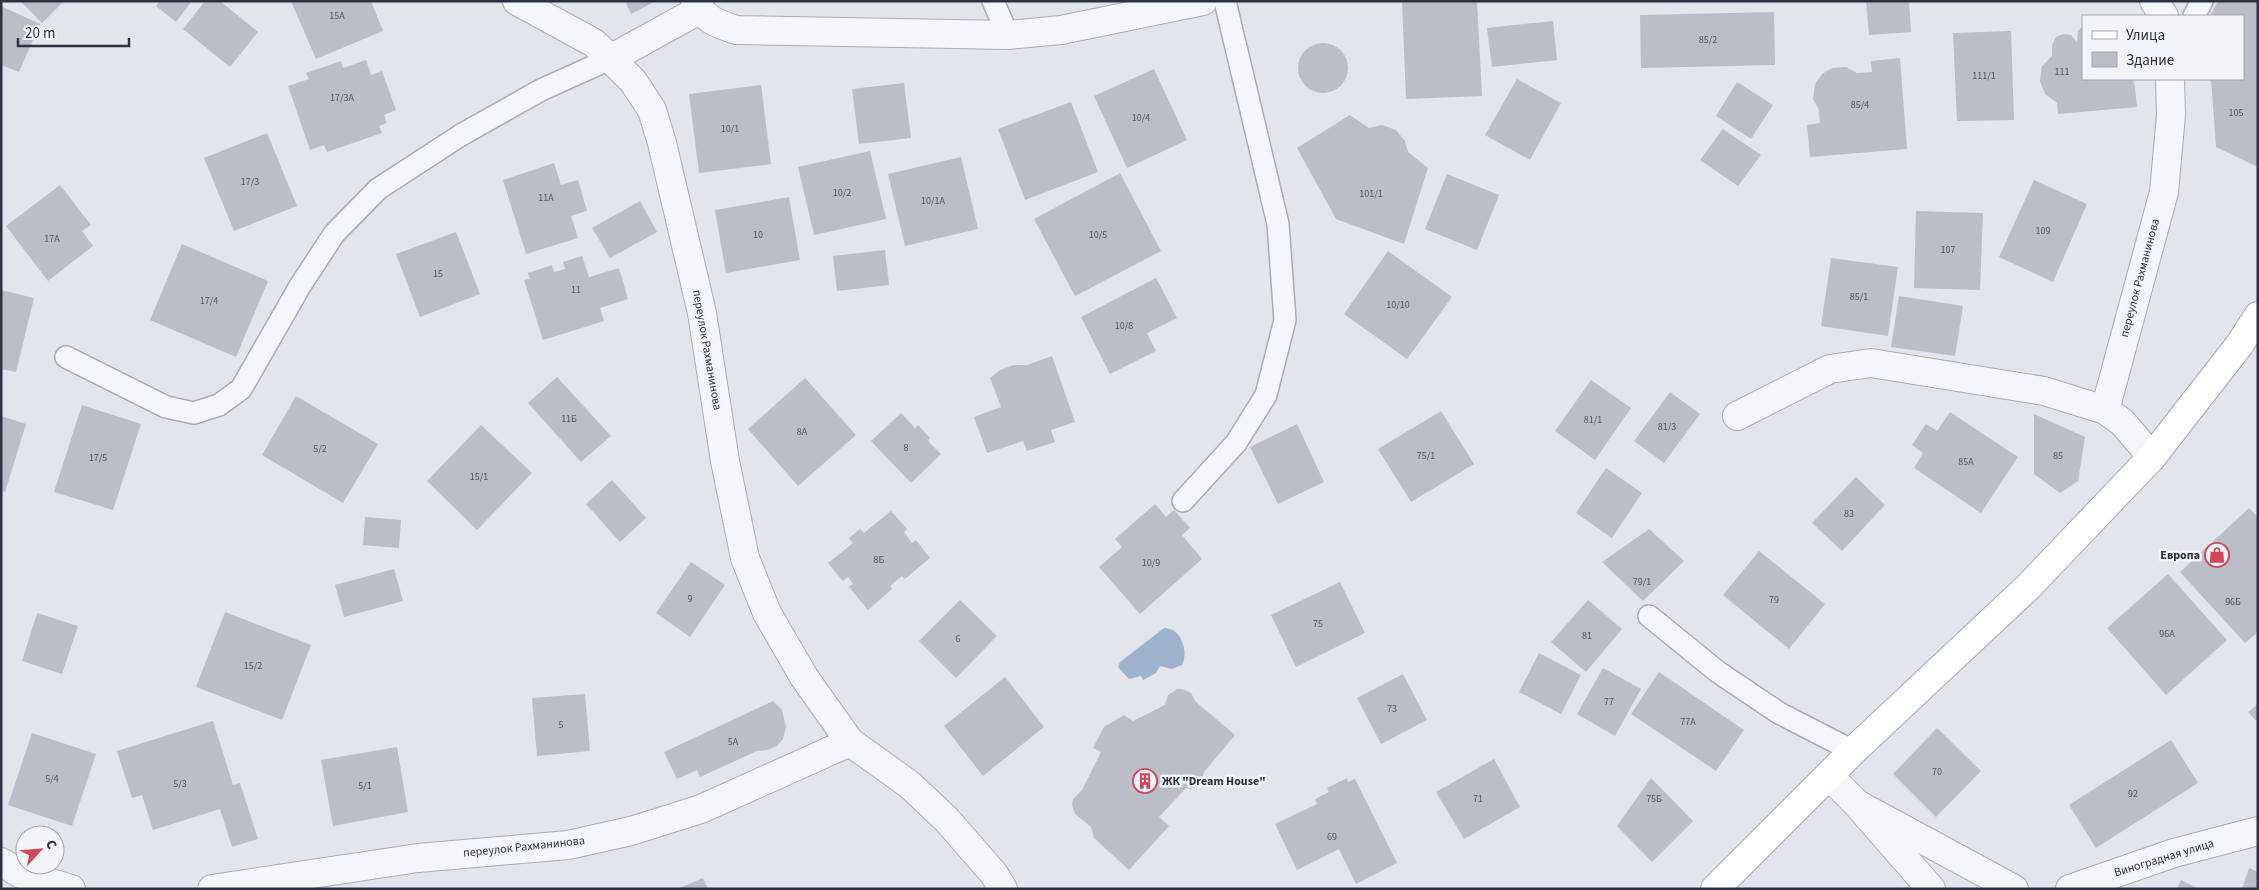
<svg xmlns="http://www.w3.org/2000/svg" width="2259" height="890" viewBox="0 0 2259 890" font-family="'Source Sans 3',sans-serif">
<rect width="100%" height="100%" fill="#e2e5eb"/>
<path fill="#9cb3cb" d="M1164 628C1181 628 1189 651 1182 665L1172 669 1160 666 1156 673 1143 680 1141 676 1129 679 1118 667 1120 662Z"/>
<path fill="#b9bec8" d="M20 1H64L42 23Z
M160 1H192L176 22 156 6Z
M205 1H220L258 32 230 67 183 29Z
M291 1H371L383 31 316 59Z
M625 1H656L631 14Z
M1402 1H1477L1482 96 1406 99Z
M1866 1H1909L1911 32 1869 35Z
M2218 1H2258V167L2216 147 2211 79H2243V16H2210Z
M1 6 40 24 19 72 1 65Z
M1774 12 1775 65 1641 68 1640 15Z
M1553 21 1557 60 1492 67 1487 28Z
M2083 26V79H2134L2137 107 2058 114 2057 103 2045 94 2040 81 2042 66 2052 56V45L2056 37 2063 34 2071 35 2077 42 2078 31Z
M2011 31 2014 120 1957 121 1953 33Z
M1298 68a25 25 0 1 1 50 0a25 25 0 1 1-50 0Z
M1900 58 1907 149 1810 157 1807 125 1820 123 1819 110 1813 99 1815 84 1822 74 1832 68 1846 67 1857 73 1872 72 1871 61Z
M366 60 371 75 382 71 396 110 384 115 387 123 379 126 382 133 327 152 324 145 310 150 288 86 309 79 306 73 341 61 343 68Z
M1154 69 1187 140 1127 168 1094 96Z
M1517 79 1561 103 1530 160 1485 135Z
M1737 82 1773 105 1751 139 1716 116Z
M904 83 911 138 859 144 852 89Z
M761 85 771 164 699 173 689 94Z
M1071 102 1098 172 1025 200 998 129Z
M1350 115 1369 128 1382 125 1396 130 1405 141 1408 152 1428 168 1404 244 1336 219 1297 148Z
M1723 129 1761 155 1738 186 1700 160Z
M267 133 297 206 234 231 204 158Z
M870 151 886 219 814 235 798 167Z
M961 157 978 229 905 246 888 174Z
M554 163 561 185 578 180 587 211 571 216 578 238 526 254 503 180Z
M1120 173 1161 251 1075 296 1034 219Z
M1447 174 1499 195 1477 250 1425 229Z
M2034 180 2087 204 2053 282 1999 257Z
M60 185 91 225 82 231 93 246 48 281 6 226Z
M789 197 800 260 726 273 715 210Z
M640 201 657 232 610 258 592 228Z
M1916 211 1983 213 1980 290 1914 288Z
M456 232 480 294 420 317 396 254Z
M182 244 268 281 236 357 150 320Z
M885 250 889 285 837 291 833 256Z
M1388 251 1452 297 1407 359 1344 314Z
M582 256 589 277 619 268 628 299 600 308 604 321 543 340 524 280 530 279 528 273 552 265 554 272 565 269 563 262Z
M1831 258 1898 267 1888 336 1821 326Z
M1156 278 1177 318 1147 333 1156 351 1110 374 1081 317Z
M1 290 34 298 16 372 1 369Z
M1899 296 1963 306 1955 356 1891 347Z
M1052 356 1075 422 1051 430 1055 442 1027 451 1023 441 987 453 974 417 1001 407 990 378 1000 370 1014 365H1027Z
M557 377 611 436 581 462 528 403Z
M805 378 856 435 798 486 748 429Z
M1591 380 1631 408 1595 460 1555 431Z
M1670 392 1700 414 1664 463 1634 441Z
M296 396 378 444 343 503 262 455Z
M82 405 141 424 113 510 54 492Z
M1441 411 1474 464 1411 502 1378 449Z
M1950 412 2018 457 1981 513 1914 468 1923 453 1912 445 1926 424 1937 431Z
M901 413 915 428 918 425 930 438 928 441 941 454 911 483 871 441Z
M2034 414 2085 437 2078 481 2060 493 2034 474Z
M1 416 26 424 5 492 1 491Z
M1297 424 1324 482 1278 504 1250 447Z
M481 425 532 473 477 530 427 481Z
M1606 468 1642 493 1612 538 1576 513Z
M1856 477 1885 505 1842 551 1812 523Z
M612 480 646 518 620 542 586 504Z
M1155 504 1166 517 1174 510 1190 528 1182 535 1202 559 1140 614 1099 567 1122 547 1115 539Z
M2249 508 2258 517V632L2245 643 2180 572Z
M891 511 907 529 904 532 912 543 916 540 930 558 905 579 902 576 890 586 892 589 868 610 849 587 853 584 848 577 843 581 828 563 853 543 849 538 860 529 864 533Z
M365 517 401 520 399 548 363 545Z
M1649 529 1684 561 1643 601 1602 562Z
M1759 551 1825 604 1789 649 1723 595Z
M691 562 725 585 690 637 656 613Z
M394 569 403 601 344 617 335 585Z
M2168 574 2227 640 2166 695 2107 628Z
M1340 582 1365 633 1296 667 1271 615Z
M960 600 997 636 956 678 919 641Z
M1588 600 1622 629 1586 672 1551 642Z
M225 612 311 645 282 720 196 687Z
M37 613 78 626 62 674 22 661Z
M1539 653 1581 675 1561 714 1519 692Z
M1603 668 1641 689 1615 736 1577 714Z
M1659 672 1744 730 1716 771 1631 714Z
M1403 674 1427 720 1381 744 1357 698Z
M1005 677 1044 727 983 776 944 726Z
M1177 689H1182L1191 693 1196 702 1235 735 1204 772 1201 784 1191 789 1186 788 1159 817 1169 826 1129 870 1094 838 1091 827 1075 814 1072 805 1073 799 1082 790 1101 752 1093 748 1104 727 1124 715 1133 721 1165 705 1168 695Z
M585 694 590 751 537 756 532 698Z
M773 701 782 710 786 727 783 739 777 746 767 750 757 751 700 777 697 770 677 779 664 752Z
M2258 704V723L2248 712Z
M213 721 233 785 240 783 258 839 232 847 220 809 153 830 142 795 132 798 117 751Z
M1937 728 1981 771 1936 817 1893 774Z
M32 733 96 754 72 826 8 805Z
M2171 740 2198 783 2096 848 2069 805Z
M397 747 408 812 333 826 321 760Z
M1494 759 1520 807 1464 839 1436 792Z
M1347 778 1348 782 1355 779 1397 863 1356 884 1339 849 1297 870 1275 824 1317 804 1315 799 1329 792 1327 788Z
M1651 778 1693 821 1652 862 1617 826Z
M2249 868 2258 872V889H2242Z
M703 878 708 889H677Z
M2181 880 2199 889H2177Z"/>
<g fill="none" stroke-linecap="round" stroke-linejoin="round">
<defs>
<path id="service" d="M993 1 1008 35
M2194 16 2202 1
M66 357 166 407 194 413 219 405 241 389 300 286 334 234 378 189 461 135 541 90 612 58
M1183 501 1236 443 1266 395 1285 320 1278 224 1225 1
M1649 616 1718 672 1779 713 1853 751"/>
<path id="minor" d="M695 1C703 19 718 24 736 30L1008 35 1061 30 1203 1
M2154 1 2164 16
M612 58 699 10
M2105 410 2164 192 2171 115 2170 79
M1737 416 1830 369 1871 363 2044 391 2105 410 2122 422 2152 457
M1830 777 1857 804 1931 889
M1857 804 2014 889
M1 862 21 874 71 889
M212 889 418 858 568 845 631 831 701 809 850 742
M2070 889 2174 853 2258 831"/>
<path id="tertiary" d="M517 1 594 43 633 81 652 110 662 143 702 313 725 461 745 558 767 613 804 677 850 742 910 785 947 820 994 874 1003 889"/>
<path id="primary" d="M1715 889 1853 751 2028 587 2152 457 2240 344 2258 316"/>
</defs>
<use href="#service" stroke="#a7acb5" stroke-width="24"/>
<use href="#minor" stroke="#a7acb5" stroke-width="30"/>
<use href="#tertiary" stroke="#a7acb5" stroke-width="30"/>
<use href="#primary" stroke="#a1a9b6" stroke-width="30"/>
<use href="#service" stroke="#f5f6f9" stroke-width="21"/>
<use href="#minor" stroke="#f5f6f9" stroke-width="28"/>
<use href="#tertiary" stroke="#f5f6f9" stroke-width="28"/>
<use href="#primary" stroke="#fff" stroke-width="28"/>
</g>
<defs>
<symbol id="shop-ring" viewBox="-11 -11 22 22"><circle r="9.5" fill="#f2f4f8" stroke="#d1465a" stroke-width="1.5"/><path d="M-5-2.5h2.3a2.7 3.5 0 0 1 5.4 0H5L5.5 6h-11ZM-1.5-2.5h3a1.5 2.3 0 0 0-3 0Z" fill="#d1465a"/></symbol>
<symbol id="building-ring" viewBox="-11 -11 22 22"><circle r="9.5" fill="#f2f4f8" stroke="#d1465a" stroke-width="1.5"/><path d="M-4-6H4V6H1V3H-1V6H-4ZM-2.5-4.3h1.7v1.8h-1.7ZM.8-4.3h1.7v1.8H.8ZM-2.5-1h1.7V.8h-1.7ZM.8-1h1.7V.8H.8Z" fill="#d1465a"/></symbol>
</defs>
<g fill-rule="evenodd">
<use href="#shop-ring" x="2203" y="541" width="28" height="28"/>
<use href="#building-ring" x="1131" y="767" width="28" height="28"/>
</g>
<g text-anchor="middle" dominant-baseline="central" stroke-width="5" stroke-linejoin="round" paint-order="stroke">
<g font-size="10" fill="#4d5664">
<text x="337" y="16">15А</text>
<text x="1708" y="40">85/2</text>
<text x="2062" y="72">111</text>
<text x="1984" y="76">111/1</text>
<text x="342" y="98">17/3А</text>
<text x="1860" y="105">85/4</text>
<text x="2236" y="113">105</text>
<text x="1141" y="118">10/4</text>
<text x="730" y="129">10/1</text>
<text x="250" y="182">17/3</text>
<text x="842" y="193">10/2</text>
<text x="1371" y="194">101/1</text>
<text x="546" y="198">11А</text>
<text x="933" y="201">10/1А</text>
<text x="2043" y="231">109</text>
<text x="758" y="235">10</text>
<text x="1098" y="235">10/5</text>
<text x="52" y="239">17А</text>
<text x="1948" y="250">107</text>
<text x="438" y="274">15</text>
<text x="576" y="290">11</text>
<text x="1859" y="297">85/1</text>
<text x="209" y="301">17/4</text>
<text x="1398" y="305">10/10</text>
<text x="1124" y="326">10/8</text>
<text x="569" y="419">11Б</text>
<text x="1593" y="420">81/1</text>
<text x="1667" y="427">81/3</text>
<text x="802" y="432">8А</text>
<text x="906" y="448">8</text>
<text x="320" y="449">5/2</text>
<text x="1426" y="456">75/1</text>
<text x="2058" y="456">85</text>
<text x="98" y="458">17/5</text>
<text x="1966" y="462">85А</text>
<text x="479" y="477">15/1</text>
<text x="1849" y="514">83</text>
<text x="879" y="560">8Б</text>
<text x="1151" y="563">10/9</text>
<text x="1642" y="582">79/1</text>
<text x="690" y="599">9</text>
<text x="1774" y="600">79</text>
<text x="2233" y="602">96Б</text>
<text x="1318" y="624">75</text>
<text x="2167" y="634">96А</text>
<text x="1587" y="636">81</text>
<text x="958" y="639">6</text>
<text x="253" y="666">15/2</text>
<text x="1609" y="702">77</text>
<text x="1392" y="709">73</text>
<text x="1688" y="722">77А</text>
<text x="561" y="725">5</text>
<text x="733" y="742">5А</text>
<text x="1937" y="772">70</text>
<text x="52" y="779">5/4</text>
<text x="180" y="784">5/3</text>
<text x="365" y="786">5/1</text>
<text x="2133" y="794">92</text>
<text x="1478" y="799">71</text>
<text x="1654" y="799">75Б</text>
<text x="1332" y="837">69</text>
</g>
<g font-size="12" fill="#293343" stroke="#f2f4f8">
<text transform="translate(2140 278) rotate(-75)">переулок Рахманинова</text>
<text transform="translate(707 350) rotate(80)">переулок Рахманинова</text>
<text transform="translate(524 847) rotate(-6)">переулок Рахманинова</text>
<text transform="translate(2164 858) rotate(-17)">Виноградная улица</text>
</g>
<g font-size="12" font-weight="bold" fill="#293343" stroke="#f2f4f8" text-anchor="end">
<text x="2200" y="555">Европа</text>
<text x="1162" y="781" text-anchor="start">ЖК "Dream House"</text>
</g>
</g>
<rect width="2259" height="890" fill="none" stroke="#293343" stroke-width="5"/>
<rect x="2082" y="15" width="162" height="65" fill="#f2f4f8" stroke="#a2a7b0"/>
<rect x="2092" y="31" width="25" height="8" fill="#ffffff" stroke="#a2a7b0"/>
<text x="2126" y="40" font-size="15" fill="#293343">Улица</text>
<rect x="2092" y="52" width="25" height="15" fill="#b9bec8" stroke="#a2a7b0"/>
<text x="2126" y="65" font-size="15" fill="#293343">Здание</text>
<g transform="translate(40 850) rotate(64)"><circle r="24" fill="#f2f4f8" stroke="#a2a7b0"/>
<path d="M0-4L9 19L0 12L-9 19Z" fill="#d1465a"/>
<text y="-8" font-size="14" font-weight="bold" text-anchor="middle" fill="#293343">С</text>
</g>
<path d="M18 38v8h111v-8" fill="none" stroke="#293343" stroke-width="2.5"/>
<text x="25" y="38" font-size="15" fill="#293343" stroke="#f2f4f8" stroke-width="4" paint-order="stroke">20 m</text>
</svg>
